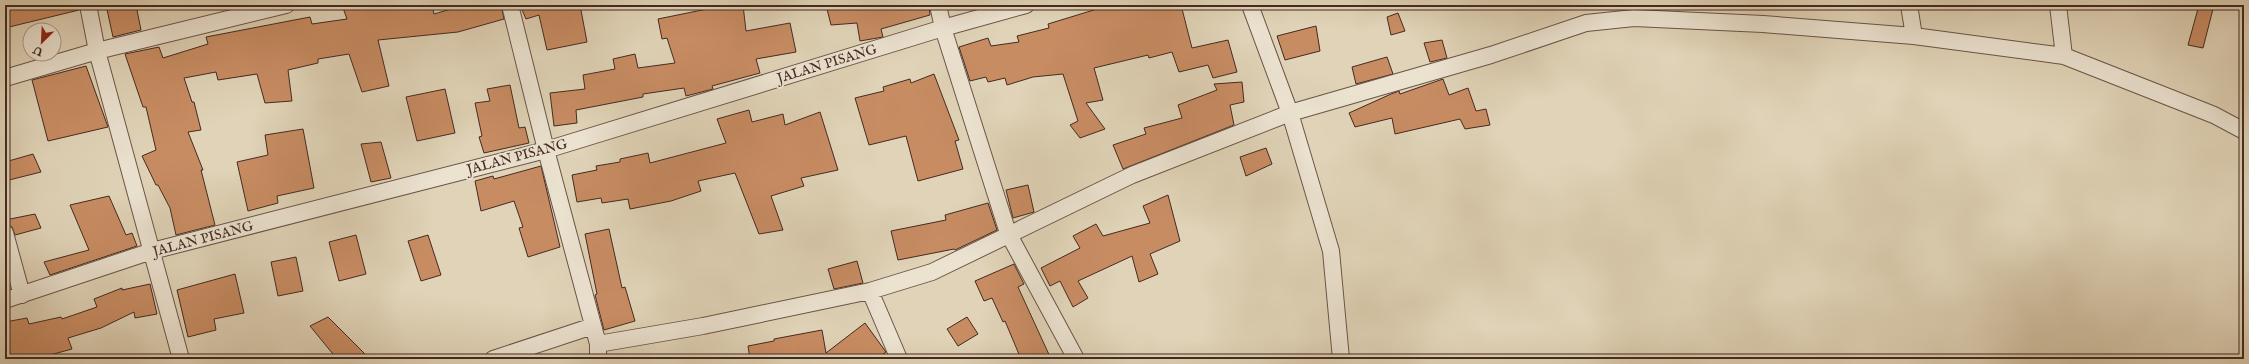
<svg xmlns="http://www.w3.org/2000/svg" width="2249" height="364" viewBox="0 0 2249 364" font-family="'IM FELL English',serif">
<rect width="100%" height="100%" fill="#e0d3b7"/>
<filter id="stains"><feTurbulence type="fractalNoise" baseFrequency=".005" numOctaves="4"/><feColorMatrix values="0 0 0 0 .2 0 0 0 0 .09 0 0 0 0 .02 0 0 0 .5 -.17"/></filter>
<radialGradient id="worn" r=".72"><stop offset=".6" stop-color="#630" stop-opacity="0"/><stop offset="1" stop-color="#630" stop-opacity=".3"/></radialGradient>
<path fill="#c88c63" stroke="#442a21" d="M5 5H78L79 10 5 28Z
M106 5H136L141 30 113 37Z
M342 5H432L434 14 465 5H501L504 19 458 32 378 40 389 86 362 92 349 54 318 59V63L288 70 292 101 265 103 257 74 218 80 216 72 184 78 192 102H194L201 130 188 132 203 170H201L215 225 176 235 170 208 158 185H156L142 156 156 150 146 107H143L125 54 159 47 163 58 208 44 206 37 310 17 312 24 347 19Z
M520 5H580L587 42 547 50 539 15 526 19Z
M706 5H743L746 31 790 23 796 52 756 59 760 73 712 86 713 89 686 96 684 88 643 94V97L576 110 577 123 554 126 550 93 585 89 583 75 615 69 613 59 635 54 638 68 675 63 667 38 662 39 658 19 707 9Z
M826 5H929L930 15 881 29 883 37 860 41 857 23 831 25Z
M1110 5H1181L1192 48 1228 40 1237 72 1213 78 1208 65 1179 72 1172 52 1149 58 1148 55 1094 68 1103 100 1086 103 1105 129 1080 138 1070 125 1078 121 1063 74 1033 77 1007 85 1005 78 988 82 986 77 970 81 959 47 988 38 991 46 1019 42 1017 36 1049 28 1048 24Z
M2199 5H2214L2203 48 2188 45Z
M1398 13 1405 31 1391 35 1387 17Z
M1316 26 1320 51 1285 60 1277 36Z
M1442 40 1447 58 1430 62 1424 43Z
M1387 57 1393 74 1356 84 1352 67Z
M86 66 108 127 48 141 32 80Z
M934 74 959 140 955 141 963 169 918 181 906 136 869 145 855 98 884 91 883 87 910 79 911 83Z
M1443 79 1449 95 1468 88 1476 111 1486 109 1490 125 1465 129 1460 119 1395 134 1392 118 1355 127 1349 113 1391 94 1399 91 1400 94Z
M1242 82 1244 102 1230 105 1234 125 1123 169 1113 145 1146 134 1144 128 1182 118 1178 105 1217 90 1214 84Z
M510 85 519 128 525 127 529 143 484 153 479 137 482 136 475 103 490 101 487 89Z
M445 89 455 133 417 141 406 97Z
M749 110 752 122 783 114 785 125 820 112 838 170 801 178 804 186 771 196 783 230 759 234 735 173 698 181 701 191 671 201 630 209 628 199 602 203 601 198 577 202 572 175 597 170 596 166 620 162V159L648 153 650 163 726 143 717 119Z
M303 129 314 188 277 196 278 203 248 211 237 162 268 155 265 135Z
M381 142 391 178 371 182 361 144Z
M1266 148 1272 164 1246 176 1240 157Z
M33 154 41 172 5 181V162Z
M541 166 560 247 528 257 519 228 523 227 514 201 481 211 475 181 493 176 494 179Z
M1028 185 1034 212 1013 218 1006 190Z
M1168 195 1180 241 1150 254 1158 274 1139 282 1132 256 1078 281 1088 298 1073 307 1060 281 1050 286 1041 268 1080 248 1073 236 1096 224 1103 236 1150 223 1143 206Z
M109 196 126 235 132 233 137 246 50 275 44 262 89 250 70 205Z
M988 203 997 230 955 250 954 249 898 260 891 231 946 220 945 215Z
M35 214 41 228 15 235 12 227 5 224V220Z
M609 229 622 288 625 287 635 321 604 330 595 295 597 294 585 234Z
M356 235 366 274 339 281 329 242Z
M428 235 441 275 421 281 408 241Z
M296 257 303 291 278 296 271 262Z
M857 261 863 283 834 289 828 269Z
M1014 264 1024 284 1018 287 1051 359H1021L1005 321 1003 322 992 298 984 301 975 281Z
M235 274 244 313 214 319 216 330 188 337 177 290Z
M150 284 157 314 135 318 134 312 101 328 68 338 72 349 39 358 5 359V322L27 318 29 324 61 317 62 319 97 307 94 299 122 288V290Z
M328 317 370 359H337L310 326Z
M967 317 978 334 958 346 947 329Z
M865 323 886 352 877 359H847L845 357 832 359H750L748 346 774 341V339L822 330 826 353Z"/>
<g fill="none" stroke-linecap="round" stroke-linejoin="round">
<defs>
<path id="street" d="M88 5 97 51 181 359
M510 5 546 150 598 344V359
M938 5 943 28 1008 233 1075 357
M1250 5 1290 113 1331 251 1341 359
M1909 5 1914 36
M2058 5 2064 56
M5 78 97 51 286 5
M5 233 22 295
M870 291 899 359
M5 300 152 251 546 150 943 28 1026 5
M598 344 703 326 870 291 932 272 1132 175 1290 113 1491 55 1586 23 1634 18 1763 24 1914 36 2064 56 2214 115 2244 131
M493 359 593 326"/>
</defs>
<use href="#street" stroke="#6b5446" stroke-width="18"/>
<use href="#street" stroke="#ebe2d0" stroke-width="16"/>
</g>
<g text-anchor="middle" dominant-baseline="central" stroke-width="4" stroke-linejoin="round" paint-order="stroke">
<g font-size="14" fill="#442a21" stroke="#ebe2d0">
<text transform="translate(827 64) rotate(-17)">JALAN PISANG</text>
<text transform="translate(517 157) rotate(-15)">JALAN PISANG</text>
<text transform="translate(203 239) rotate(-15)">JALAN PISANG</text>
</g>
</g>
<rect width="2249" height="364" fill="none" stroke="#e0d3b7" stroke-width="20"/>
<rect x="6" y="6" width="2237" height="352" fill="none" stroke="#442a21" stroke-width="2"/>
<rect x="10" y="10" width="2229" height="344" fill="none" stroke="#442a21"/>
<g transform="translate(42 42) rotate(204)"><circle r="19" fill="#ebe2d0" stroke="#a8988a"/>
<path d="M0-3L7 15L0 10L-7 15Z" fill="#8f2418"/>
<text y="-6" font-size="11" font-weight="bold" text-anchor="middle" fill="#442a21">U</text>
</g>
<rect width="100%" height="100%" filter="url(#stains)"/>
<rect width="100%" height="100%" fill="url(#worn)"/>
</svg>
